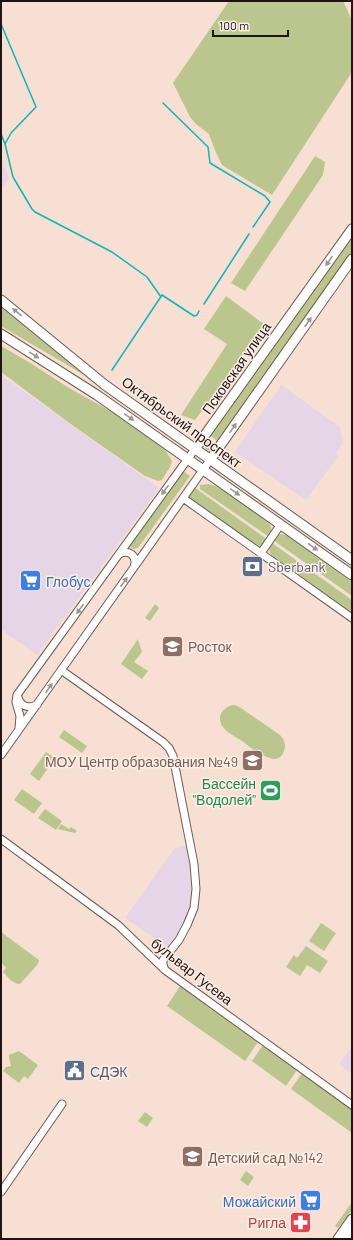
<svg xmlns="http://www.w3.org/2000/svg" width="353" height="1240" viewBox="0 0 353 1240" font-family="Barlow,sans-serif">
<rect width="100%" height="100%" fill="#f8dfd3"/>
<path fill="#e5d5e7" d="M1 158 9 178 1 189Z
M1 375 159 488 37 655 1 629Z
M281 385 340 427 343 443 336 453 338 456 306 500 235 452Z
M187 845 191 860 194 886 191 908 183 930 169 948 125 918 175 848Z
M352 1046V1074L339 1064Z"/>
<path fill="#bbc68e" d="M229 1H343L352 20V72L272 195 222 165 214 148 209 134 196 124 190 117 173 83Z
M315 156 325 162 323 175 245 291 231 283Z
M352 238V252L217 441 211 436Z
M226 296 265 325 195 420 181 415 227 344 204 329Z
M1 307 91 379 1 326Z
M1 346 32 364 69 388 123 418 155 442 166 451 172 461 170 467 162 480 158 481 145 476 72 425 1 372Z
M208 441 215 445C212 448 211 452 206 450L205 447Z
M183 471 190 476 138 548 134 549 131 548 130 545Z
M208 484C211 485 214 485 217 487 224 489 267 520 270 525 273 529 271 534 269 537L200 489V485Z
M194 487 265 538 266 541 262 546 259 547 191 500 189 498V493Z
M282 534 288 536 352 582V596L273 540 278 535Z
M272 543 352 600V613L273 557C269 553 268 548 272 543Z
M155 604 159 608 150 621 145 618Z
M138 639 142 652 134 662 148 671 142 679 121 664Z
M235 705 241 708 280 735 284 740 285 746C282 774 253 749 242 741 236 737 227 733 223 727 215 717 224 705 235 705Z
M64 730 87 746 82 753 59 737Z
M46 752 55 758 39 781 30 774Z
M22 789 42 803 34 814 14 800Z
M45 809 62 821 56 830 38 818Z
M61 824 69 829 71 827 77 831 75 833 58 829Z
M321 923 336 933 324 951 309 941Z
M1 932 39 960 38 964 20 984C13 984 8 977 3 972L6 968 1 962Z
M306 946 328 961 320 973 307 965 300 976 286 967 294 955 297 958Z
M180 986 258 1042 245 1061 167 1006Z
M263 1045 297 1070 286 1086 252 1061Z
M19 1051 38 1065 28 1079 24 1076 19 1083 3 1071 6 1067 11 1066 9 1057V1055Z
M302 1073 352 1109V1133L291 1089Z
M145 1112 153 1118 147 1127 138 1121Z
M246 1171 254 1177 248 1186 240 1180Z
M352 1202V1210L338 1228 335 1226Z"/>
<g fill="none" stroke-linecap="round" stroke-linejoin="round">
<path stroke="#11b3b7" stroke-width="1.5" d="M1 24 36 107 11 133 5 144
M163 103 208 147 210 163 265 196 270 202 253 227
M1 134 5 144 13 177 32 209 35 212 112 252 147 277 161 297
M204 304 249 234
M112 370 162 295 194 316 197 315 199 311"/>
<defs>
<path id="minor" d="M183 498 352 618
M261 553 281 524
M119 554C129 549 138 556 134 567
M61 670 163 742 169 748 173 756 194 864 196 889 194 908 187 925 179 940 163 960V965L165 970
M18 697C20 706 28 709 37 705
M19 728 20 716 16 702 17 695 195 449
M1 755 210 460
M1 839 118 925 165 970 352 1105
M1 1192 62 1104"/>
<path id="major" d="M1 300 105 385 352 560
M1 334 97 395 352 575
M195 449 352 229
M210 460 352 259
M338 1239 352 1219
M347 1239 352 1232"/>
</defs>
<use href="#minor" stroke="#6f5950" stroke-width="9"/>
<use href="#major" stroke="#6f5950" stroke-width="11"/>
<use href="#minor" stroke="#fff" stroke-width="7"/>
<use href="#major" stroke="#fff" stroke-width="9"/>
</g>
<defs><path id="oneway-solid" d="M-6-.8H1V-3.2L6.5 0L1 3.2V.8H-6Z"/></defs>
<g fill="#9a9694">
<use href="#oneway-solid" transform="translate(329 261) rotate(125)"/>
<use href="#oneway-solid" transform="translate(17 312) rotate(-141)"/>
<use href="#oneway-solid" transform="translate(308 322) rotate(-55)"/>
<use href="#oneway-solid" transform="translate(34 355) rotate(32)"/>
<use href="#oneway-solid" transform="translate(129 417) rotate(35)"/>
<use href="#oneway-solid" transform="translate(233 428) rotate(-55)"/>
<use href="#oneway-solid" transform="translate(165 490) rotate(126)"/>
<use href="#oneway-solid" transform="translate(235 492) rotate(35)"/>
<use href="#oneway-solid" transform="translate(313 547) rotate(36)"/>
<use href="#oneway-solid" transform="translate(124 582) rotate(-55)"/>
<use href="#oneway-solid" transform="translate(80 609) rotate(126)"/>
<use href="#oneway-solid" transform="translate(49 688) rotate(-55)"/>
</g>
<defs>
<symbol id="bank-square" viewBox="-11 -11 22 22"><rect x="-9" y="-9" width="18" height="18" rx="4" fill="#5c6f8a" stroke="#feefe8"/><path d="M-6-4H6V4H-6ZM0-2.3a2.3 2.3 0 1 0 0 4.6a2.3 2.3 0 1 0 0-4.6Z" fill="#fff"/></symbol>
<symbol id="supermarket-square" viewBox="-11 -11 22 22"><rect x="-9" y="-9" width="18" height="18" rx="4" fill="#3f7fe0" stroke="#feefe8"/><path d="M-6-5.5h2.5l.6 2H6L4.5 2H-2.5L-4.4-4H-6ZM-1.5 3.2a1.3 1.3 0 1 0 .1 0ZM3 3.2a1.3 1.3 0 1 0 .1 0Z" fill="#fff"/></symbol>
<symbol id="school-square" viewBox="-11 -11 22 22"><rect x="-9" y="-9" width="18" height="18" rx="4" fill="#8d6e63" stroke="#feefe8"/><path d="M0-5L7-2L0 1L-7-2ZM-4 1L0 2.5L4 1V4Q0 6-4 4Z" fill="#fff"/></symbol>
<symbol id="stadium-square" viewBox="-11 -11 22 22"><rect x="-9" y="-9" width="18" height="18" rx="4" fill="#2e9e5b" stroke="#feefe8"/><path d="M0-5a6.5 5 0 1 0 0 10a6.5 5 0 1 0 0-10ZM-3.5-1.8h7v3.6h-7Z" fill="#fff"/></symbol>
<symbol id="civic-square" viewBox="-11 -11 22 22"><rect x="-9" y="-9" width="18" height="18" rx="4" fill="#5c6f8a" stroke="#feefe8"/><path d="M-.6-6.5H3V-4.5H.6V-3L4-1V1h2V6H-6V1h2V-1L-.6-3ZM-1.2 2.5V6h2.4V2.5Z" fill="#fff"/></symbol>
<symbol id="pharmacy-square" viewBox="-11 -11 22 22"><rect x="-9" y="-9" width="18" height="18" rx="4" fill="#e0444e" stroke="#feefe8"/><path d="M-2-6h4v4h4v4h-4v4h-4v-4h-4v-4h4Z" fill="#fff"/></symbol>
</defs>
<g fill-rule="evenodd">
<use href="#bank-square" x="240" y="554" width="25" height="25"/>
<use href="#supermarket-square" x="18" y="568" width="25" height="25"/>
<use href="#school-square" x="160" y="634" width="25" height="25"/>
<use href="#school-square" x="240" y="748" width="25" height="25"/>
<use href="#stadium-square" x="258" y="778" width="25" height="25"/>
<use href="#civic-square" x="62" y="1058" width="25" height="25"/>
<use href="#school-square" x="180" y="1144" width="25" height="25"/>
<use href="#supermarket-square" x="298" y="1188" width="25" height="25"/>
<use href="#pharmacy-square" x="288" y="1210" width="25" height="25"/>
</g>
<g text-anchor="middle" dominant-baseline="central" stroke-width="3" stroke-linejoin="round" paint-order="stroke">
<g font-size="14" fill="#1e1511" stroke="#feefe8">
<text transform="translate(236 368) rotate(-55)">Псковская улица</text>
<text transform="translate(182 422) rotate(36)">Октябрьский проспект</text>
<text transform="translate(192 971) rotate(38)">бульвар Гусева</text>
</g>
<g font-size="14" fill="#4e5e75" stroke="#feefe8" text-anchor="start">
<text x="268" y="566">Sberbank</text>
<text x="90" y="1071">СДЭК</text>
</g>
<g font-size="14" fill="#366cbe" stroke="#feefe8" text-anchor="start">
<text x="46" y="581">Глобус</text>
<text x="296" y="1201" text-anchor="end">Можайский</text>
</g>
<g font-size="14" fill="#785e54" stroke="#feefe8" text-anchor="start">
<text x="188" y="646">Росток</text>
<text x="238" y="761" text-anchor="end">МОУ Центр образования №49</text>
<text x="208" y="1157">Детский сад №142</text>
</g>
<g font-size="14" fill="#27864d" stroke="#feefe8" text-anchor="end">
<text x="256" y="783">Бассейн<tspan x="256" dy="16">"Водолей"</tspan></text>
</g>
<g font-size="14" fill="#be3a42" stroke="#feefe8" text-anchor="end">
<text x="286" y="1222">Ригла</text>
</g>
</g>
<rect width="353" height="1240" fill="none" stroke="#1e1511" stroke-width="4"/>
<path d="M213 30v6h75v-6" fill="none" stroke="#1e1511" stroke-width="2"/>
<text x="219" y="30" font-size="12" fill="#1e1511" stroke="#feefe8" stroke-width="3" paint-order="stroke">100 m</text>
</svg>
